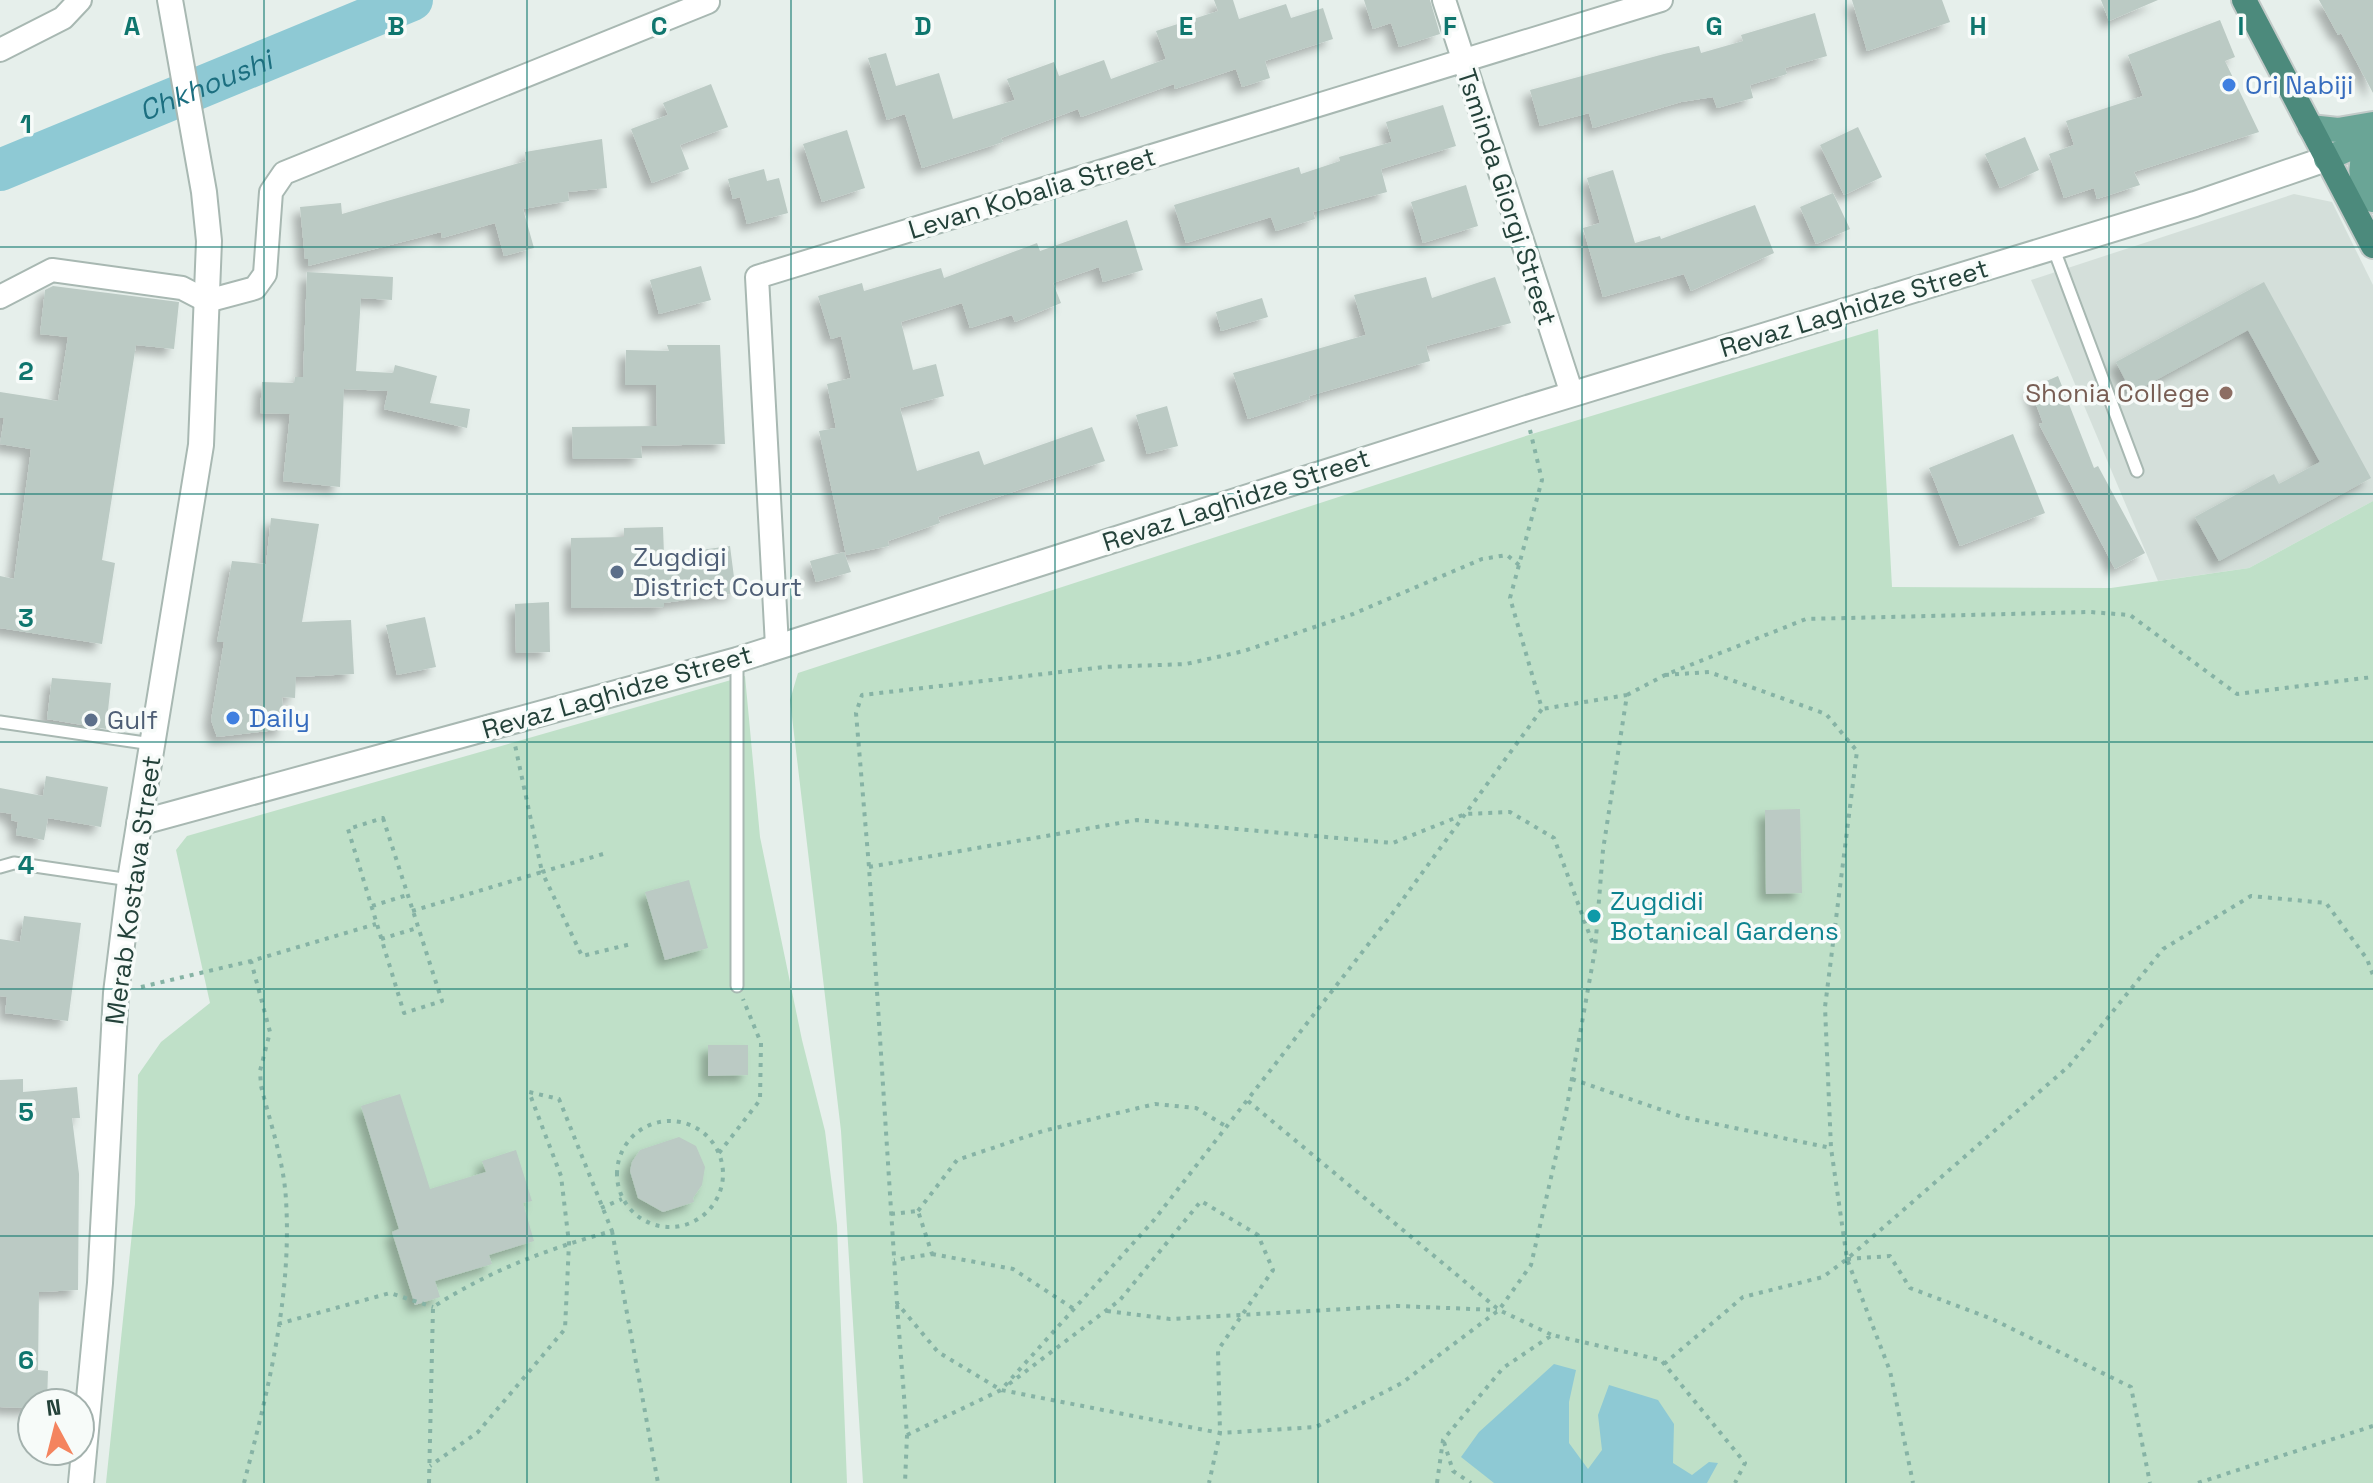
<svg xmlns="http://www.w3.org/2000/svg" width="2373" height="1483" viewBox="0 0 2373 1483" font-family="'Space Grotesk',sans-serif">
<defs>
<filter id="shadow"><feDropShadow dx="-7" dy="7" stdDeviation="4" flood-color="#0004"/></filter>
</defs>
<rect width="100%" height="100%" fill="#e6efeb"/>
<path fill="#d4dfda" d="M2294 194 2332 202 2373 285V501L2249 568 2158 581 2031 280Z"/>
<path fill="#bfe0c8" d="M1878 329 1892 587 2111 588 2249 568 2373 501V1483H863L841 1131 790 700 798 673 1532 434Z
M745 676 760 837 802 1040 825 1131 837 1225 847 1483H106L135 1204 138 1075 161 1042 210 1003 176 850 187 836Z"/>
<path fill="#8ec9d4" d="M1554 1364 1576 1370 1569 1402V1443L1588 1469 1602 1450 1598 1415 1609 1385 1658 1400 1674 1424 1673 1463 1692 1475 1709 1462 1718 1463 1707 1483H1494L1461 1457 1479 1432Z"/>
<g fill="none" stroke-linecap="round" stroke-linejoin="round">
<path stroke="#8ec9d4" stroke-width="42" id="s1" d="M0 170 412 0"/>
</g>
<path fill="#bbcac4" filter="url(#shadow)" d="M1214 0H1233L1239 19 1286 4 1291 18 1323 8 1333 39 1265 61 1270 78 1242 87 1236 69 1175 89 1174 84 1081 117 1078 109 1001 138 1003 142 922 168 905 114 887 120 868 58 886 53 896 86 939 73 953 119 1015 100 1007 79 1054 62 1059 76 1104 60 1111 79 1166 59 1156 31 1218 11Z
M1364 0H1430L1440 34 1399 47 1391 23 1373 29Z
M1852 0H1942L1950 22 1867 51Z
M2101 0H2158L2109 21Z
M2319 0H2373V93L2341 33 2338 35Z
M1815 13 1827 56 1785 68 1787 74 1750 85 1753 98 1717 108 1713 97 1681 102 1593 128 1589 113 1540 126 1530 90 1664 54 1699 46 1701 53 1743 41 1741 35Z
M2220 20 2235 57 2225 61 2259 132 2134 172 2140 185 2097 199 2094 188 2064 198 2049 154 2074 145 2066 121 2143 96 2128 55Z
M711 84 728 127 680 145 689 169 652 183 631 129 668 115 663 103Z
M1443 105 1456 146 1381 169 1387 192 1313 212 1315 219 1276 231 1271 217 1186 243 1174 205 1299 167 1301 174 1340 161 1339 157 1392 142 1386 122Z
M1858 127 1882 177 1844 195 1820 145Z
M847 130 865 188 822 202 803 144Z
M2025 137 2039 170 2000 188 1985 154Z
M602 139 607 188 568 192 569 201 523 209 534 248 504 256 495 223 442 238 441 232 308 266V259H305L300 207 341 203 342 214 526 161 525 152Z
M764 169 767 181 779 178 788 213 747 224 740 197 733 199 728 179Z
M1613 170 1635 243 1660 236 1661 239 1755 205 1774 253 1691 291 1684 274 1603 297 1583 228 1600 223 1587 178Z
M1466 185 1478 226 1423 243 1411 202Z
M1833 193 1850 229 1816 244 1800 207Z
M1127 220 1143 270 1103 282 1099 267 1053 283 1061 303 1015 322 1012 315 970 328 962 303 901 322 913 370 936 364 944 396 900 408 917 471 979 451 984 465 1092 427 1105 461 938 517 940 523 888 541 889 546 846 555 819 431 836 428 827 384 851 378 841 336 831 339 818 296 862 283 864 291 941 268 944 278 1037 243 1040 251Z
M701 266 711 300 659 314 650 280Z
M307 272 393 277 392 300 361 298 356 371 393 373 395 365 437 376 430 403 470 409 467 428 384 409 388 391 344 389 340 487 283 481 290 414 260 413 262 382 294 383 295 377H303Z
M1426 277 1432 298 1495 277 1511 323 1426 346 1430 361 1309 396 1310 399 1248 419 1233 373 1366 335 1354 295Z
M2264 282 2371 478 2219 561 2195 517 2274 474 2279 484 2320 462 2248 330 2132 393 2116 362Z
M53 286 179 302 174 349 136 345 102 560 115 563 102 644 0 628V576L14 579 31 449 0 444 4 418H0V392L58 401 68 337 40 334 45 290Z
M1262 298 1268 317 1221 331 1216 312Z
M667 345H720L725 444 641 446 642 458 573 459 572 427 657 426 656 385H625L626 350 669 351Z
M2058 376 2094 468 2098 466 2145 553 2115 569 2039 424 2043 423 2030 388Z
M1167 406 1178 446 1147 454 1136 415Z
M2013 434 2045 513 1960 546 1929 468Z
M271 518 319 524 302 622 351 620 354 674 296 677 295 698 282 697 285 729 217 737 211 720 224 642H217L232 561 266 564Z
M663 527 664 555 730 546 736 593 664 603V607L571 608V538L624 537V528Z
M844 552 851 572 816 582 810 561Z
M549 602 550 652 516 653 515 604Z
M425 617 436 667 397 675 386 625Z
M52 678 111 683 106 729 47 719Z
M46 776 108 787 101 827 48 818 44 840 16 835 18 822 11 820 12 814 0 812V788L43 796Z
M1800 809 1802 893 1766 894 1765 810Z
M689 880 708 948 665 960 645 892Z
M24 916 81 923 68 1021 5 1013 7 997 0 996V939L20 942Z
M708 1045H748V1075L708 1076Z
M23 1079V1092L77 1087 80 1118H72L79 1174 78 1290 39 1292 38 1370 48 1371 47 1403H32V1408L0 1407V1080Z
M400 1094 430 1189 486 1172 482 1161 516 1150 532 1201 523 1203 534 1241 489 1255 492 1264 435 1281 440 1297 415 1305 392 1232 399 1229 361 1106Z
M679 1137 696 1146 705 1167 702 1185 693 1198 694 1202 663 1212 638 1198 630 1171 632 1162 640 1150Z"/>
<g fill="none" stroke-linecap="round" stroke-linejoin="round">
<defs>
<path id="service" d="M2053 247 2137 471
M737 660V986
M0 722 152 744
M0 867 14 863 130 880"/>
<path id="minor" d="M1444 0 1572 394
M0 50 63 18 80 0
M0 297 52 270 182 288 207 301 255 288 265 274 271 192 284 173 708 2
M777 646 757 277 1661 0"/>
<path id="tertiary" d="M139 823 737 660 1524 409 2195 204 2326 159
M81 1483 100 1283 116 993 130 880 201 445 209 241 204 192 170 0"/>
<path id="primary" d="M2310 127 2338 130 2373 124
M2373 141C2357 160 2358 181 2373 200
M2326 159 2373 138"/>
<path id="trunk" d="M2244 0 2373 246"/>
</defs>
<use href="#service" stroke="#a8b8b2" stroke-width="15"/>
<use href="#minor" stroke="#a8b8b2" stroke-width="26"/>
<use href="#tertiary" stroke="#a8b8b2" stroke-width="28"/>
<use href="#primary" stroke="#c2cac8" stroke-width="28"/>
<use href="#trunk" stroke="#c2cac8" stroke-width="28"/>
<path stroke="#86b3a5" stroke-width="4" stroke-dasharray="4 6" stroke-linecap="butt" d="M1519 565 1507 555 1482 559 1353 614 1244 651 1186 664 1104 667 862 695 856 713 869 867 897 1303 938 1352 1001 1390 1220 1433 1316 1427 1402 1383 1499 1310 1531 1265 1566 1112 1595 950 1603 850 1627 695 1542 709
M1665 675 1709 672 1826 714 1857 751 1825 1007 1831 1148 1847 1259 1890 1371 1913 1483
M1627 695 1665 675 1806 619 2090 612 2130 615 2237 694 2373 677
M383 818 442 1001 404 1013 348 829Z
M603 854 542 872 582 956 631 944
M869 867 1137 820 1393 843 1465 814 1510 812 1554 838 1594 947
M372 906 407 895
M412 911 542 872 515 745
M381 939 417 928
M141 987 251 961 376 924
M1572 1079 1682 1117 1831 1148
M1248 1101 1499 1310 1552 1335
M617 1174a53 53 0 1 1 106 0a53 53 0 1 1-106 0Z
M719 1153 760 1100 761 1043 743 999
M601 1208 622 1199
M918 1211 957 1160 1043 1131 1155 1104 1196 1108 1227 1127
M891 1214 918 1211 932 1254 894 1260
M612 1231 658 1483
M932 1254 1013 1269 1074 1309
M1847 1259 1890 1256 1910 1288 1992 1319 2131 1387 2150 1483
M897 1305 907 1435 905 1483
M1107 1311 1170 1319 1397 1306 1497 1310
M278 1324 390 1293 433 1307
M1664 1364 1743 1297 1823 1277 1847 1259 2069 1066 2163 949 2251 896 2326 903 2367 959 2373 975
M1009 1384 1120 1300 1201 1201 1258 1235 1273 1270 1218 1350 1220 1433 1209 1483
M907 1435 1001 1390 1154 1220 1395 910 1542 709 1510 598 1542 480 1530 430
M1444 1442 1453 1471 1471 1483
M244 1483C268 1391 292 1296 286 1200 284 1162 270 1122 261 1086L260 1071 270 1032 251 961
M429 1483 433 1307C491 1270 545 1250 612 1231L559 1099 529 1092 561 1176 569 1243 565 1329 478 1432 430 1466
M1437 1483 1443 1440 1503 1368 1552 1335 1661 1360 1745 1463 1735 1483
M2198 1483 2373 1426"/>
<use href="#service" stroke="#fff" stroke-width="11"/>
<use href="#minor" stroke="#fff" stroke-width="22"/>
<use href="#tertiary" stroke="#fff" stroke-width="24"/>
<use href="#primary" stroke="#6aa596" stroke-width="24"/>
<use href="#trunk" stroke="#4c8a7c" stroke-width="24"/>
</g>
<path fill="none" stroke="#0f766e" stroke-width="2" stroke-opacity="0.55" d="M264 0V1483M527 0V1483M791 0V1483M1055 0V1483M1318 0V1483M1582 0V1483M1846 0V1483M2109 0V1483M0 247H2373M0 494H2373M0 742H2373M0 989H2373M0 1236H2373"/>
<g fill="#3f7fe0" stroke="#f7fbf9" stroke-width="3">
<circle cx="2229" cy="85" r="8"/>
<circle cx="233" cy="718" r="8"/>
</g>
<circle fill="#8d6e63" stroke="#f7fbf9" stroke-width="3" cx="2226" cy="393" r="8"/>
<g fill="#5c6f8a" stroke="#f7fbf9" stroke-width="3">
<circle cx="617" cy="572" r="8"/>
<circle cx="91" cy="720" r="8"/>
</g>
<circle fill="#0f9aa8" stroke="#f7fbf9" stroke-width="3" cx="1594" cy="916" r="8"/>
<g text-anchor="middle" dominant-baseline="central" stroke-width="7" stroke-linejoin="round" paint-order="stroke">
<g font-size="26" fill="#366cbe" stroke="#f7fbf9" text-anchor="start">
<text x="2245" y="85">Ori Nabiji</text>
<text x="249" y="718">Daily</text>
</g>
<g font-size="26" fill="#24423a" stroke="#f7fbf9">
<text transform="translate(1032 193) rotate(-17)">Levan Kobalia Street</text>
<text transform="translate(1507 197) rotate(72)">Tsminda Giorgi Street</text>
<text transform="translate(1854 308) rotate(-17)">Revaz Laghidze Street</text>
<text transform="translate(1236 500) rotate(-18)">Revaz Laghidze Street</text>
<text transform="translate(617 692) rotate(-16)">Revaz Laghidze Street</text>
<text transform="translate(133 890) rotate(-82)">Merab Kostava Street</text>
</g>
<g font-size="26" fill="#785e54" stroke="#f7fbf9" text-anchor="end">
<text x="2210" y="393">Shonia College</text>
</g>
<g font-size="26" fill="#4e5e75" stroke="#f7fbf9" text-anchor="start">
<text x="633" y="557">Zugdigi<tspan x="633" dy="30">District Court</tspan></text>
<text x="107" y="720">Gulf</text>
</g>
<g font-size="26" fill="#0d838f" stroke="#f7fbf9" text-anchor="start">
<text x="1610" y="901">Zugdidi<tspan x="1610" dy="30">Botanical Gardens</tspan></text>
</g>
<g font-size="28" font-style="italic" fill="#1c6f80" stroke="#f7fbf9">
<text stroke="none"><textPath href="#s1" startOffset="222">Chkhoushi</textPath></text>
</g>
</g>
<g font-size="26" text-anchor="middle" font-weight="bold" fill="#0f766e" stroke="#f7fbf9" stroke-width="7" stroke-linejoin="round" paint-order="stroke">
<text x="132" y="35">A</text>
<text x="396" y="35">B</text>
<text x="659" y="35">C</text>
<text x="923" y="35">D</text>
<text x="1186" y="35">E</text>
<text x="1450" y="35">F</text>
<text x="1714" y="35">G</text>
<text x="1978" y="35">H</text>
<text x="2241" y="35">I</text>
<text x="26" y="133">1</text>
<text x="26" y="380">2</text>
<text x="26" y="627">3</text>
<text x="26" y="874">4</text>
<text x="26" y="1121">5</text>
<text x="26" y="1369">6</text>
</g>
<g transform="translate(56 1427) rotate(353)"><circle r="38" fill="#f7fbf9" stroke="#a3b1ad" stroke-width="2"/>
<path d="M0-6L14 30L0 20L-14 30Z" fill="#f4845f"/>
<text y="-12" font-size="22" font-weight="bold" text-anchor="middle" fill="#24423a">N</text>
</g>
</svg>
